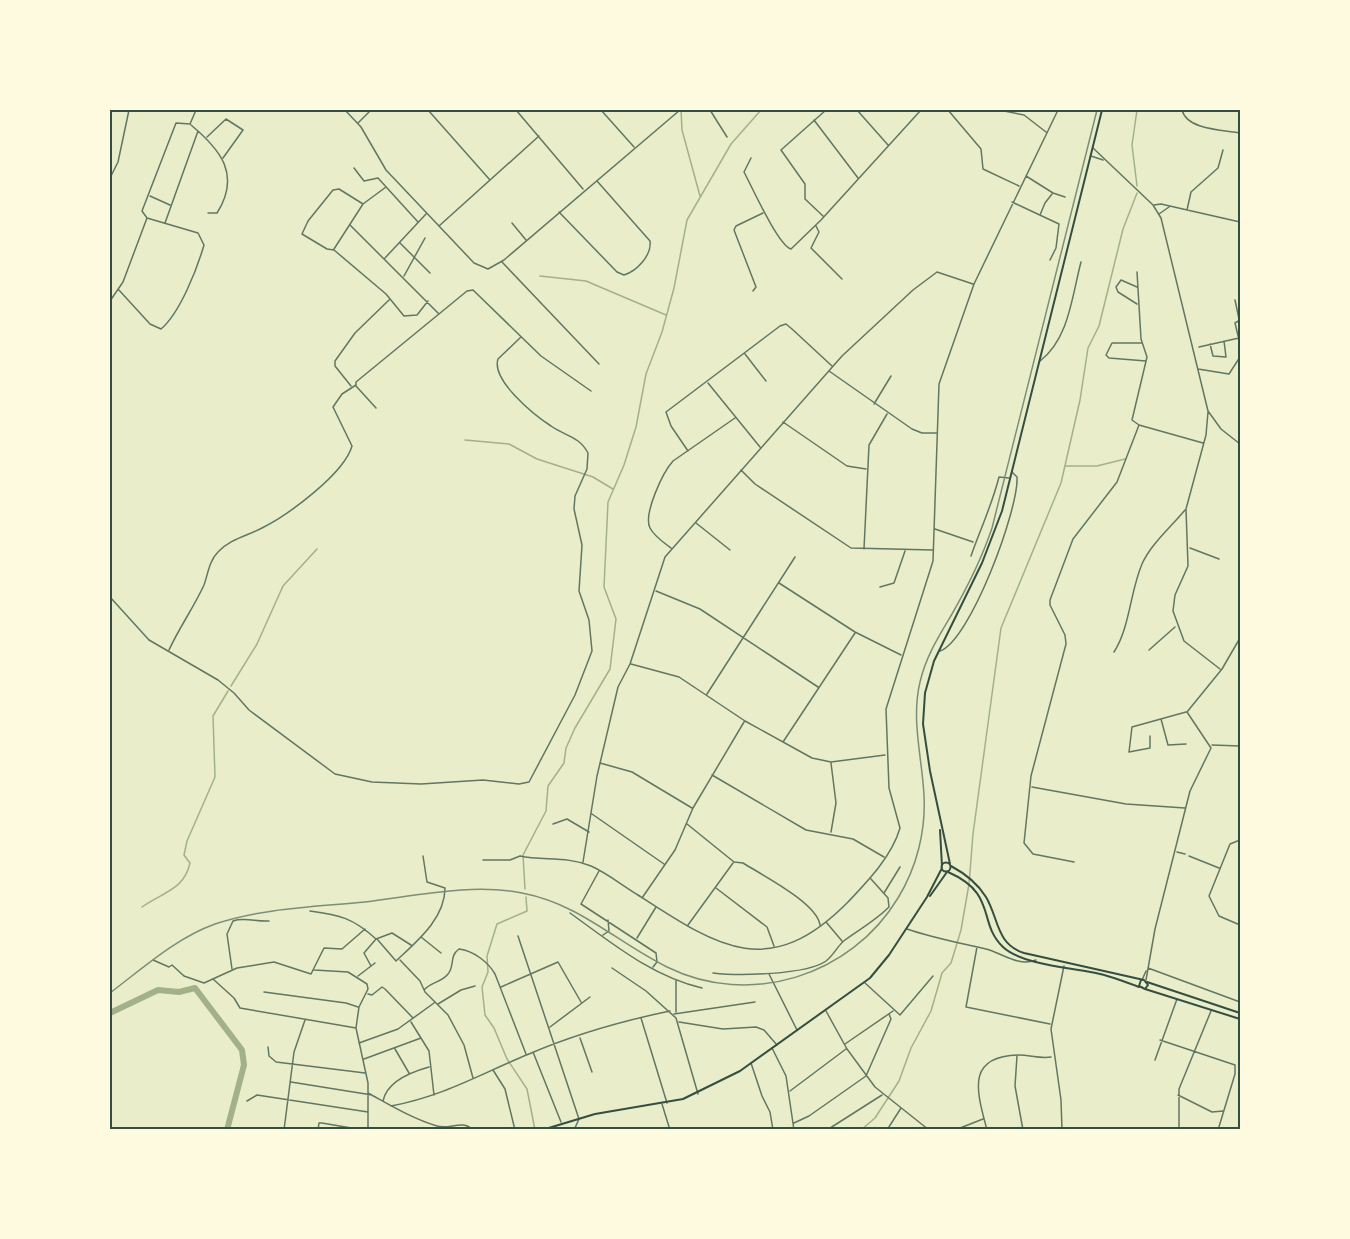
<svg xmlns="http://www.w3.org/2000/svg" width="1350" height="1239" viewBox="0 0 1350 1239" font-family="'Titillium Web',sans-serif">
<rect width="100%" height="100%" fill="#e9edc9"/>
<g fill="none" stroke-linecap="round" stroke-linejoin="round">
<path stroke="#a3b18a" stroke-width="1.5" d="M681 110 682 130 700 196
M1137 186 1132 145 1137 110
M540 276 586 281 666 315
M465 440 509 444 537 459 593 477 613 489
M1065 466H1097L1125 459
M231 686 257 644 283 586 317 549
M525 889 523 855 546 811 548 786 564 763 566 748 575 728 610 669 616 619 604 587 608 502 624 465 636 427 646 374 662 332 674 288 687 220 731 144 761 110
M526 897 527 911 497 924 487 956 488 972 482 987 485 1015 494 1028 507 1059 527 1089 535 1130
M142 907C163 892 184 890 190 863L184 855 187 841 215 777 213 716 228 691
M861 1130 875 1118 899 1081 911 1048 931 1011 942 973 951 963 961 930 969 884 973 834 1001 628 1061 483 1080 400 1088 348 1099 326 1123 229 1137 193"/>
<path stroke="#a3b18a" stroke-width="6" d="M110 1013 158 990 179 992 195 988 242 1050 244 1065 227 1130"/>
<path stroke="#617663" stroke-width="1.5" d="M345 110 361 127 386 170 474 263 488 269 504 260 680 110
M428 110 490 180
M516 110 583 189
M601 110 634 147
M710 110 727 137
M857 110 888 145
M948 110 981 149 983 169 1019 186
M999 110 1024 115 1046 132
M1182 110C1187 130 1223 130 1240 133
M814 120 858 178
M358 123 371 110
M191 125C221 150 241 175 217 213H208
M207 137 226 119 243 130 223 158
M1093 148 1153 205 1161 218 1208 411 1221 429 1240 444
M1091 156 1103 160
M751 158 744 172C752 187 778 245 791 249L821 220 921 110
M354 168 364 181 378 178 418 222
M1026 176 1053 193 1065 197
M110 178 118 162 129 110
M150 196 170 205
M1012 202 1059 224 1056 248 1050 260
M363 204 339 189 333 190 308 221 302 234 327 249 334 250 386 294 404 316 417 315 428 301
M1154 205 1161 204 1240 222
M1187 210 1191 192 1218 168 1223 150
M559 212 617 272 624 275C637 271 652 255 650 241L597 181
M1159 214 1169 207
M1040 215 1045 203 1052 194
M823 216 805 199V184L781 150 826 110
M165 223 198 131
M512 223 526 240
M350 225 439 314
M439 226 539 136
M816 226 819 232 811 248 842 279
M400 243 430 273
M334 249 363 204 386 187
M385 258 426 214
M502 262 599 364
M1137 272 1141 339 1147 357 1132 420 1139 425 1203 443
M404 276 425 238
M1137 287 1121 280 1116 287 1118 292 1137 304
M118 289 150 324 161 329C180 313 197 269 204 245L198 233 147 218 142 211 176 123 190 124 196 110
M753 291 756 287 734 230 736 226 763 213
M1235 300 1239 319
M110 301 123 282 147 218
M1240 320 1235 323 1240 344
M1142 343H1112L1106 355 1109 358 1146 361
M1210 344 1213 356 1226 357 1224 341
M1199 347 1239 338
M745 354 766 381
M1040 361C1069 339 1072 296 1081 262
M1198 369 1229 374 1240 357
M829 371 912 429 922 433H936
M708 383 760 447
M351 386 335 366V361L355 333 389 300
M874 404 891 376
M376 408 356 386V382L467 291 473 290 541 356 591 391
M1208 412 1206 435 1186 509 1188 566 1175 595 1173 611 1184 641 1220 669
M783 422 847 466 866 469
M688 451 671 426 666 412 780 326 786 324 792 329 832 366
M741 470 755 484 851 548 933 550
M696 523 730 550
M935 529 973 542
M671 548C664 543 654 536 650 528 643 514 663 472 673 461L735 418
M1190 548 1219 559
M864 549 869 445 887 414
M971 556C980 530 992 505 999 477L1009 478
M779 583 855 632 901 655
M880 587 894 583 905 551
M656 591 700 609 818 687
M110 597 149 640 218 680 234 693 249 710 335 774 372 782 421 784 483 780 519 784 529 782 575 695 592 651 589 620 579 591 582 545 574 509 575 496 587 469 588 453C579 436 565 436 551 426 534 415 491 380 498 359L521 337
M169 650C179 628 194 607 204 585 208 574 209 561 218 552 230 539 247 536 262 528 288 515 344 474 352 446L333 407 342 394 356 385
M1149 650 1175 627
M940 651C970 641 1019 509 1017 477L1012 472
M1114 652C1130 627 1130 592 1142 564 1151 544 1171 527 1185 510
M631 664 679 677 745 721 812 758 831 762 885 755
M707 694 795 557
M1161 719 1168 745 1186 744
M1150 736V748L1129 752 1132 727 1186 712
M783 742 855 633
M1212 745 1240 746
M600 763 632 772 692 808
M712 775 806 830 853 839 884 857
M1032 787 1126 804 1185 808
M592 814 664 864
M553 824 567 819 589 832
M687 824 734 862 743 863C762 875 817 903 820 925
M831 832 836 803 831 763
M1240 840 1230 844 1209 896 1219 916 1240 925
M1177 852 1185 854
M1189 856 1219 868
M483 860H510L520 856C543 861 567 856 591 866 607 873 623 886 638 895 718 947 769 982 848 902 868 881 892 856 900 828L889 788 886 709 933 561 939 384 974 284 1058 110
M583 862 597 776 618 687 630 664 665 557 842 356 913 290 937 272 973 284
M1074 862 1033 854 1024 843 1031 776 1066 644 1065 635 1050 605V600L1073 539 1117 482 1139 425
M599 871 581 904 656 953 657 962 653 967
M716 888 767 927 774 946
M884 893 900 867
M642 898 675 850 693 808 744 722
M310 911C340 915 353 918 376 939
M570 913C612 943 651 976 702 988
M826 922 842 941
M688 925 733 863
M907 929C933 938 960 943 986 949 1002 953 1018 967 1036 960
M603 935 609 931 608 920
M518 936 579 1119 574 1130
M421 937 441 953
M637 938 656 907
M377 939 396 961C416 942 445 919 445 888L427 882 423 856
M977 947 966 1007 1050 1024
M153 960 169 967 172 965 184 976 204 983 237 968 274 962 311 974 324 948 342 949 365 929
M400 960 420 981 425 992 448 1015 464 1045 473 1078
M371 966 364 953 376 939 392 933 411 945
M612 968 646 991 676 1018 698 1094
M1148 968 1240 1002
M232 969 227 934 233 921C244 917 257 922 269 921
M314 970 348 972 367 984 368 989 359 1007 356 1028 368 1083V1130
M713 973C738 976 806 975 826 961 834 955 838 945 845 940 860 929 875 921 889 907L888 898 871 879
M769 974 797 1030
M358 976 375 963
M213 979 234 998 240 1008 356 1028
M1142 980 1146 971
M1146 980 1155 929 1190 791 1211 748 1187 712 1222 669 1240 638
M865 983 900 1015 933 976
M501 987 558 962 581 1002
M424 990C431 982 442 982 448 974 455 966 449 956 459 949 474 951 488 962 495 974L526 1054
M264 992 346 1003 358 1007
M368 994 372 995 382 987 385 989 413 1018
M438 1004 461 990 475 986
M826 1011 847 1049 875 1087 929 1130
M676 1012V981
M674 1014 755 1002
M641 1018 667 1103
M411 1022 429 1051 434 1095
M679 1022 723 1029 756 1027 764 1030 777 1045
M550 1027 590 997
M580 1038 592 1072
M1160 1040 1235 1065V1074L1218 1130
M359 1043 398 1029 434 1003
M845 1044 893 1011
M268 1047 269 1056 276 1062 365 1073
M772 1048 786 1076 794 1130
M395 1049 409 1073
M533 1052 561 1122
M1017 1056 1015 1086 1023 1130
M364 1059 421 1038
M1155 1060 1177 999
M751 1063 762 1096 770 1112 773 1130
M493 1070 505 1089 515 1130
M291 1082 372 1095
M790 1091 846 1049
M368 1093C390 1105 413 1119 437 1126 450 1130 462 1119 473 1130
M1178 1095 1212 1112 1223 1111
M247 1101 257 1095 368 1112
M383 1101C387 1081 411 1072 429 1067
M662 1104 670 1130
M391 1106C444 1096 480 1074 529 1054 573 1035 622 1021 670 1011
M794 1123 809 1116 866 1076 891 1019 889 1014
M284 1130 294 1052 305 1020
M318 1130 319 1123H322L363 1130
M827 1130 882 1095
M887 1130 901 1108
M955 1130 983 1119
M987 1130C977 1092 965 1056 1019 1055 1030 1055 1040 1059 1051 1057
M1062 1130 1061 1100 1051 1029 1064 966
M1179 1130V1089L1211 1011"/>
<path stroke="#344e41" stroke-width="2" d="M951 866C964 873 978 884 986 897 999 919 996 944 1024 953L1144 980 1148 985 1145 989 1139 986 1141 980
M948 872C998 894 977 922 1003 947 1022 965 1074 968 1100 974 1113 977 1126 982 1139 987
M1147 982 1240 1013
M1145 989 1240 1019"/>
<path stroke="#344e41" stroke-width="2" d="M940 830 942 866
M941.5 867a4.5 4.5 0 1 1 9 0a4.5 4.5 0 1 1-9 0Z
M950 864 930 771 923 724 925 693 934 661 982 563 1002 511 1102 110
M930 896 947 872
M542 1130 595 1114 683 1099 740 1071 870 978 889 955 927 897 942 868"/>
<path stroke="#7c8e77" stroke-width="1.5" d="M110 993C143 968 176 938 215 924 263 908 315 907 365 902 416 896 471 883 522 893 580 904 616 942 667 967 750 1008 851 976 898 898 917 867 926 830 924 795 922 757 911 720 920 682 926 656 939 636 952 614 968 586 982 558 992 528L1097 110"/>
</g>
<rect width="1350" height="1239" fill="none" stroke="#fefae0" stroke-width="222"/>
<rect x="111" y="111" width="1128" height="1017" fill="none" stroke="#344e41" stroke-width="2"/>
</svg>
